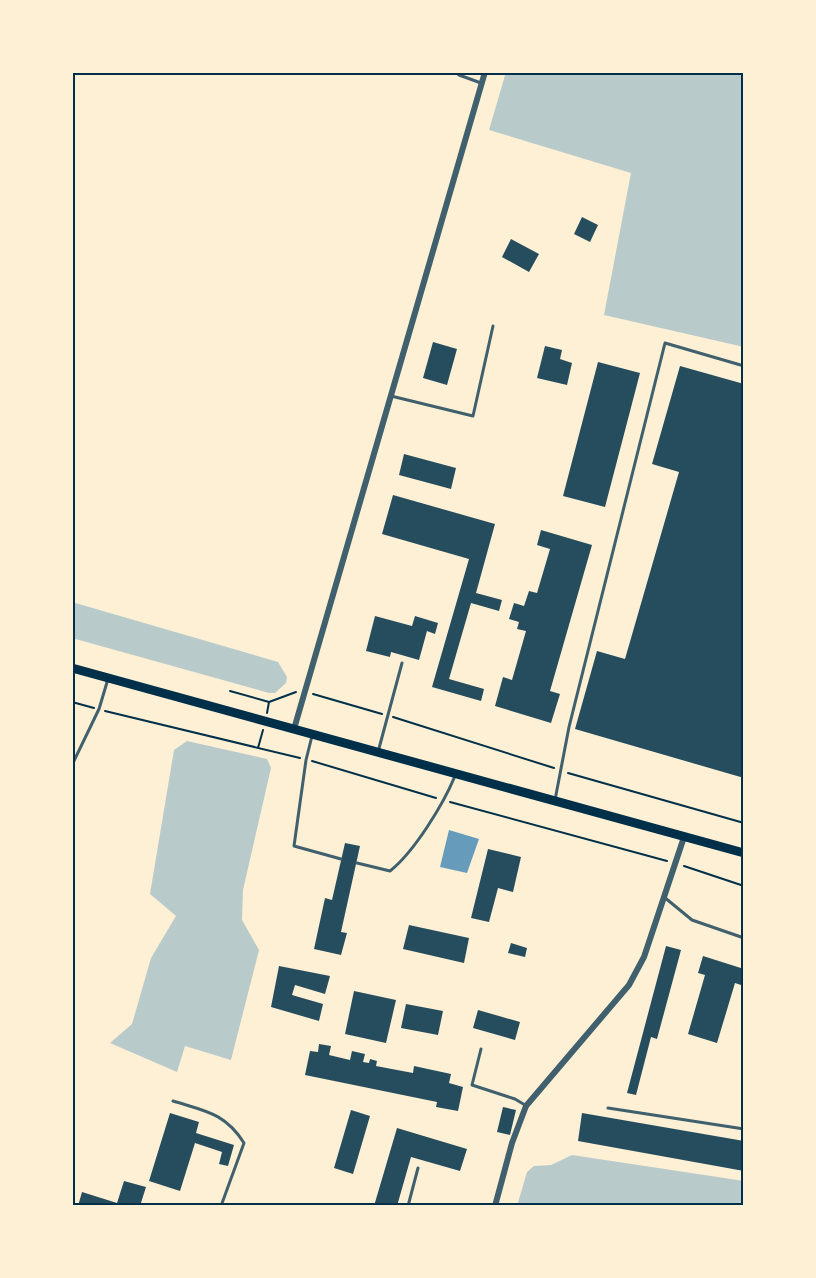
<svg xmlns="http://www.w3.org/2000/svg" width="816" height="1278" viewBox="0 0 816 1278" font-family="Rubik,sans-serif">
<rect width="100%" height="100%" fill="#fdf0d5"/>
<path fill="#b9caca" d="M506 72H744V347L604 315 631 173 489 130Z
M72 602 278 662 287 677 286 683 275 693H269L72 638Z
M187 741 267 759 271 768 243 890 242 920 259 950 231 1060 185 1046 177 1072 110 1043 132 1024 151 958 176 916 150 894 174 750Z
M572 1155 744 1181V1206H517L527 1172 534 1166 551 1165Z"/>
<path fill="#669bbc" d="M449 830 479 839 467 873 440 867Z"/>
<path fill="#264d5e" d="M582 217 598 225 590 242 574 234Z
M511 239 539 254 529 272 502 257Z
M433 342 457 349 447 385 423 378Z
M545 346 562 350 560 359 572 363 567 385 537 378Z
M598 362 640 373 605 507 563 496Z
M680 366 744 384V778L575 729 597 651 625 659 679 472 652 464Z
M404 454 456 468 451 489 399 475Z
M393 495 495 524 476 593 502 600 499 611 471 603 449 679 484 689 481 701 432 687 469 559 382 534Z
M541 530 592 545 550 691 560 694 551 723 495 706 503 677 512 680 526 631 517 629 519 622 509 619 514 603 524 606 529 591 537 593 550 549 537 545Z
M375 616 412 626 415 616 438 623 435 634 427 631 419 660 391 652 390 657 366 651Z
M345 843 360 846 341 932 347 933 341 955 314 949 325 898 332 900Z
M488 849 521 857 513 892 498 888 489 922 471 918Z
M409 925 469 938 464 963 403 949Z
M511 943 527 948 525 957 508 953Z
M666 946 681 950 657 1039 651 1037 636 1095 627 1093Z
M703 956 744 969V986L735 983 717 1043 688 1034 705 975 698 973Z
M279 966 330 976 325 994 295 985 292 995 323 1004 319 1021 271 1007Z
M354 991 396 1000 386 1043 345 1034Z
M406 1004 443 1011 438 1035 401 1028Z
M478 1010 520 1022 515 1040 473 1028Z
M319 1044 331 1046 329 1055 350 1060 352 1051 365 1054 363 1062 369 1063 370 1059 377 1061 376 1066 413 1073 414 1066 451 1074 449 1083 463 1087 458 1111 436 1107 437 1102 305 1075 310 1051 318 1052Z
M503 1107 516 1110 510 1135 497 1132Z
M351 1110 370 1116 353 1174 334 1168Z
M170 1113 199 1122 196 1133 234 1145 228 1166 219 1164 222 1152 195 1143 180 1191 149 1181Z
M582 1113 744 1141V1171L578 1141Z
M397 1128 467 1149 460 1171 411 1157 397 1206H374Z
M124 1181 146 1187 140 1206H78L82 1192 117 1203Z"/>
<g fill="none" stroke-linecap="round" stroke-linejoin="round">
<path stroke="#003049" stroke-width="2" d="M230 691 269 702
M313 694 382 714
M72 702 94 708
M105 711 300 758
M267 713 269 702 296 692
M393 717 554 768
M258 748 263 730
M312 761 436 798
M568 773 744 823
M450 802 667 861
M684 866 744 886"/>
<path stroke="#3f606c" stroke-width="3" d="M456 72 459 75 481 83
M391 396 473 416 493 326
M312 736 306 760 294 846 341 859
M378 752 402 663
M72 765 99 709 108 679
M555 800 569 727 665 343 744 366
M357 863 390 871C414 852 443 805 455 776
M664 897 692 920 744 938
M481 1049 472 1085 515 1099 525 1105
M173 1101C205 1111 225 1113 244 1143L221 1206
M608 1108 744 1129
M408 1206 418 1168"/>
<path stroke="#3f606c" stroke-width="6" d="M294 729 485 72
M495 1206 512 1143 526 1106 629 985 644 957 684 837"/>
<path stroke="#003049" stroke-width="9" d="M72 668 744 853"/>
</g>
<rect width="816" height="1278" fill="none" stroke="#fdf0d5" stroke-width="147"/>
<rect x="74" y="74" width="668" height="1130" fill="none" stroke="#003049" stroke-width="2"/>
</svg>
